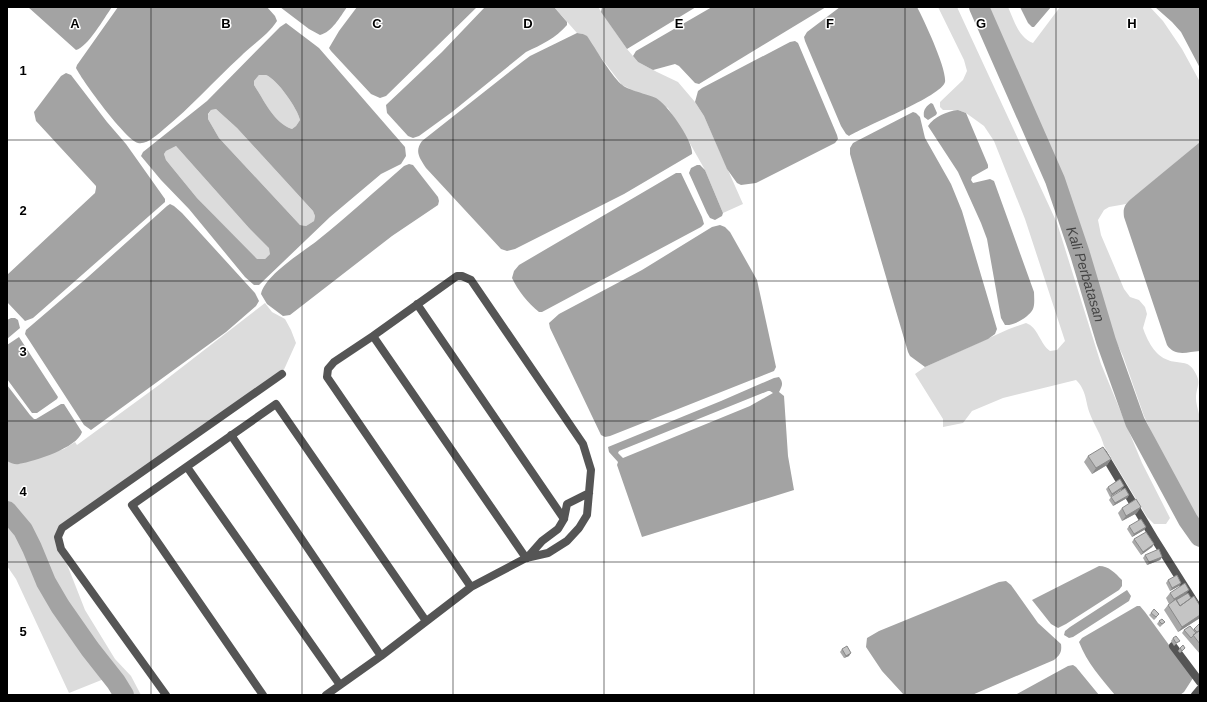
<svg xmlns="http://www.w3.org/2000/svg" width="1207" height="702" viewBox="0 0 1207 702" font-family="Helvetica,sans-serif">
<rect width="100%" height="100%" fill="#fff"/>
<path fill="#dcdcdc" d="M554 7H598L627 49 638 62 657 72 678 82 695 102 704 116 743 204 723 213 705 170 688 140 668 108 622 85 583 34 577 33Z
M938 7H957L1057 223 1101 364 1142 463 1170 518 1166 524H1154L1147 517 1104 446C1101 434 1094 425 1090 414 1085 401 1087 391 1076 380L1003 398 972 411 963 423 943 427V419L915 374 925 367 1009 329 1026 323C1038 327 1040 344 1050 351L1057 350 1065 341 1025 219 994 141 984 126 966 113 958 110H943L940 107V102L963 80 967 71 964 60Z
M987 7H1008C1014 20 1018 37 1033 43L1060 7H1150L1163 21 1182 49 1200 82V142L1126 204 1109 207 1104 210 1098 220 1101 235 1124 289 1130 297 1139 300 1145 307 1147 314 1143 328C1147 340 1155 356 1168 360 1177 364 1187 360 1193 369 1203 384 1196 385 1196 398 1196 406 1200 414 1200 422 1202 458 1200 494 1200 529L1185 505 1144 416 1123 356 1113 335 1099 290 1052 158 1030 109 1016 69Z
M259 75C262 75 264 75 266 75 277 79 298 109 300 120L296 126 292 129C274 123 264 100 254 85V81Z
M216 109 237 128 313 211 315 216 314 221 306 226 300 225 219 138 208 119V115L211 110Z
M176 146 249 228 270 248V254L265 259 257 260 197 198 166 160 164 154 166 151Z
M265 303 272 312 285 319 291 330 296 343 282 374 62 528 61 549 85 610 115 659 131 676 141 695H113L104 679 69 693 16 579 7 566V461L19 464 64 449 75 442 77 445 159 385Z"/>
<path fill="#a3a3a3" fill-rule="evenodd" d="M28 7H112C104 18 88 47 76 50Z
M118 7H267L275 16 277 21C268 35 252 45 240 57 215 80 190 108 164 129 158 134 147 145 138 143 126 140 83 82 76 68L77 65Z
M280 7H347C340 17 332 32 320 35L309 29Z
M357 7H477L386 96 380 98 371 94 331 51 329 48 339 31Z
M485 7H554L567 22V25C556 38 541 45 526 52L452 112 419 136 413 138 408 136 387 113 386 105 442 52Z
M602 7H696L627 49 601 12Z
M712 7H826L699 84 695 83 679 66 675 64 653 70 638 62 633 56 636 51Z
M840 7H917C924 20 947 69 945 82 942 96 865 126 849 136L846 134 841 126 805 41 804 37 807 32Z
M1020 7H1051L1034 27H1032L1028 23Z
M1155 7H1200V68L1181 32 1172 22Z
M286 23 319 48 405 147 406 156 401 164 381 174 330 217 259 285H254L245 277 189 209 161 180 141 156 143 152 207 101 280 27ZM259 75C261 75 264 75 266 75 277 79 298 109 300 120L296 126 292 129C274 123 264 100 254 85V81ZM216 109 237 128 313 211 315 216 314 221 306 226 300 225 219 138 208 119V114L211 110ZM176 146 249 228 269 248 270 254 265 259H257L197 198 166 160 164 154 166 151Z
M577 33 583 34 587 36C596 49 610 74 621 84 627 90 647 94 656 98 667 104 694 142 692 154L624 194 515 249 507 251 501 249 426 168C420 158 414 152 422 141L522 62 530 56Z
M795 41 798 43 837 135 838 139 835 143 756 183 741 185 737 183 727 169 704 116 695 102 698 91 702 88 790 42Z
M66 73 71 75 107 122 126 144 165 199V202L33 318 25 321 7 302V275L95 193 96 188V186L36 121 34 112 61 76Z
M931 103 933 104 937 113 936 115 928 120 924 117C923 111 925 107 931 103Z
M958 110 966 113 988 165V168L972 177 971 180 973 183 990 179 994 181 1034 292C1034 297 1035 304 1033 309 1029 317 1014 326 1005 325L1001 318 987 239 981 223 958 172 928 126C934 117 947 111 958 110Z
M913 112 916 113 920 117 925 138 951 184 962 211 997 329 995 334 988 339 925 367 910 356 908 352 850 154V148L853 143Z
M1200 142V351C1187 352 1175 357 1167 345L1124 217C1123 209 1124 205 1131 199Z
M409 164 413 165 438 197 439 201 438 205 392 236 290 315 283 316 267 304 261 294C265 275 303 252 318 240 347 217 375 191 404 166Z
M697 165H700L705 170 723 213 722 216 715 220 710 218 707 213 689 173 691 168Z
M676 173H681L702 217 704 224 701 227 542 312H539C528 303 518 291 512 278L514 271 519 265Z
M170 204 174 206 182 213 255 293 259 301 256 306 226 332 91 430 84 425 25 334 26 330 88 277 167 206Z
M720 225 725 227 730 232 757 280 776 367 774 371 610 436 605 437 601 435 550 328 549 323 559 314 642 270 712 227Z
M11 318H15L18 320 20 328 7 339V320Z
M19 337 58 397 57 399 37 413H32L7 379V345Z
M779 377C784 383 782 386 779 392L784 396 788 456 794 490 642 537 617 465 618 462 609 452 608 447 721 401 774 378ZM768 391H770L773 393 750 406 623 458 618 453 619 451Z
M7 385 30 415 34 419H36L61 404H64L82 432C77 448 35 461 19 464 15 465 11 463 7 461Z
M1099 566C1109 566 1115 573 1122 580V586L1119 590 1066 624 1058 628 1051 624 1032 600Z
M1006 581 1011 585 1038 623 1061 644C1062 652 1060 655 1054 660L972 695H904L882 671 866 647 867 638 879 631 999 582Z
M1127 590 1131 596 1129 601 1073 637 1069 638 1064 635 1065 631 1070 627Z
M1137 606H1140L1145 612 1193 678 1184 692 1180 695H1115C1101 678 1087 663 1079 642L1082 638Z
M1073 665 1076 667 1099 695H1015L1068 666Z"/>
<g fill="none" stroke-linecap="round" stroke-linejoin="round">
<g stroke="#a3a3a3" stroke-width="20">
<path id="s1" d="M979 7 1055 180 1080 254 1106 341 1135 422 1188 520 1200 537"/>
<path d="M7 511 23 530 32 548 46 582 60 606 90 649 116 682 124 695"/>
</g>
<path stroke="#555" stroke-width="8" d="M417 304 564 519
M373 336 526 558
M231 435 381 656
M1103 453 1154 538 1200 611
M187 467 340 685
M527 558 542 541 558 529 564 519 567 504 589 493
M1173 646 1200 682
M166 695 61 549 58 537 62 528 282 374
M263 695 132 505 276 404 426 621
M326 695 381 656 471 587 526 558 548 553 567 541 579 528 587 515 591 470 583 444 471 280 462 276H457L373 336 334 362 328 369 327 377 471 587
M1195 695 1200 689"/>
</g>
<path fill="#a9a9a9" d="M1088 456 1111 459 1107 465 1092 474 1084 462Z
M1108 487 1122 489 1110 497 1106 489Z
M1129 495 1127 498 1113 506 1109 500 1111 497Z
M1122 508 1137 513 1122 521 1118 513Z
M1129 526 1146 527 1144 530 1132 537 1127 529Z
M1134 539 1154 544 1152 547 1141 555 1132 542Z
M1145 555 1162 557 1160 560 1147 565 1143 558Z
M1168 580 1181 583 1179 586 1170 591 1166 583Z
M1170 593 1186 594 1200 606V618L1178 632 1164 610 1168 605 1169 604 1166 598Z
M1151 613 1157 617 1154 620 1149 615Z
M1159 621 1165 622 1160 627 1157 624Z
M1200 623V654L1182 633 1184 630H1193Z
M1173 638 1180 641 1177 643 1174 646 1171 641Z
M1180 648H1185L1180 653 1178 651Z
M842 649 849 656 844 658 840 652Z"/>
<path fill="#898989" d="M1111 459 1107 465 1092 474 1096 468Z
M1124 486 1122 489 1110 497 1112 494Z
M1129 495 1127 498 1113 506 1115 503Z
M1141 507 1137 513 1122 521 1126 516Z
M1146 527 1144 530 1132 537 1134 534Z
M1154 544 1152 547 1141 555 1143 552Z
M1162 557 1160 560 1147 565 1149 562Z
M1181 583 1179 586 1170 591 1172 588Z
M1189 590 1185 595 1170 605 1174 599Z
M1200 615V618L1178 632 1182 627Z
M851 653 849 656 844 658 846 656Z"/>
<path fill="#c4c4c4" stroke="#898989" d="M1103 447 1111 459 1096 468 1088 456Z
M1120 479 1124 486 1112 494 1108 487Z
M1125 488 1129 495 1115 503 1111 497Z
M1136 499 1141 507 1126 516 1122 508Z
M1141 519 1146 527 1134 534 1129 526Z
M1146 532 1154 544 1143 552 1134 539Z
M1159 549 1162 557 1149 562 1145 555Z
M1177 575 1181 583 1172 588 1168 580Z
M1185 583 1189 590 1174 599 1170 593Z
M1188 593 1191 598 1180 606 1176 600Z
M1194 596 1200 606V615L1182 627 1168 605 1176 599 1180 606Z
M1154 609 1159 614 1156 617 1151 613Z
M1162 619 1165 622 1162 624 1159 621Z
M1200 623V633L1199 631 1197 632 1194 629Z
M1190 626 1196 633 1191 638 1184 630Z
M1199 631 1200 633V644L1193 635Z
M1176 636 1180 641 1176 643 1173 638Z
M1183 645 1185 648 1182 651 1180 648Z
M847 646 851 653 846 656 842 649Z"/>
<path fill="none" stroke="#000" stroke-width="1" stroke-opacity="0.55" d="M151 7V695M302 7V695M453 7V695M604 7V695M754 7V695M905 7V695M1056 7V695M7 140H1200M7 281H1200M7 421H1200M7 562H1200"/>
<g text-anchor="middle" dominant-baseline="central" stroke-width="3" stroke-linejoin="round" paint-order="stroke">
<g font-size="14" font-style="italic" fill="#444" stroke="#fff">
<text stroke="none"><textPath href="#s1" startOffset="288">Kali Perbatasan</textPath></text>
</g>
</g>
<g font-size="13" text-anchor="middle" font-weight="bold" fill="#000" stroke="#fff" stroke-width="3" stroke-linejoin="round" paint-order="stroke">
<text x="75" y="28">A</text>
<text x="226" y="28">B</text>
<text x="377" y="28">C</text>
<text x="528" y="28">D</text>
<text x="679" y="28">E</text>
<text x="830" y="28">F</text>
<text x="981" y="28">G</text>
<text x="1132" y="28">H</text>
<text x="23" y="75">1</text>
<text x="23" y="215">2</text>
<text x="23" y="356">3</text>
<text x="23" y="496">4</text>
<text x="23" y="636">5</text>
</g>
<rect width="1207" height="702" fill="none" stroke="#000000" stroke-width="16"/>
</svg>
